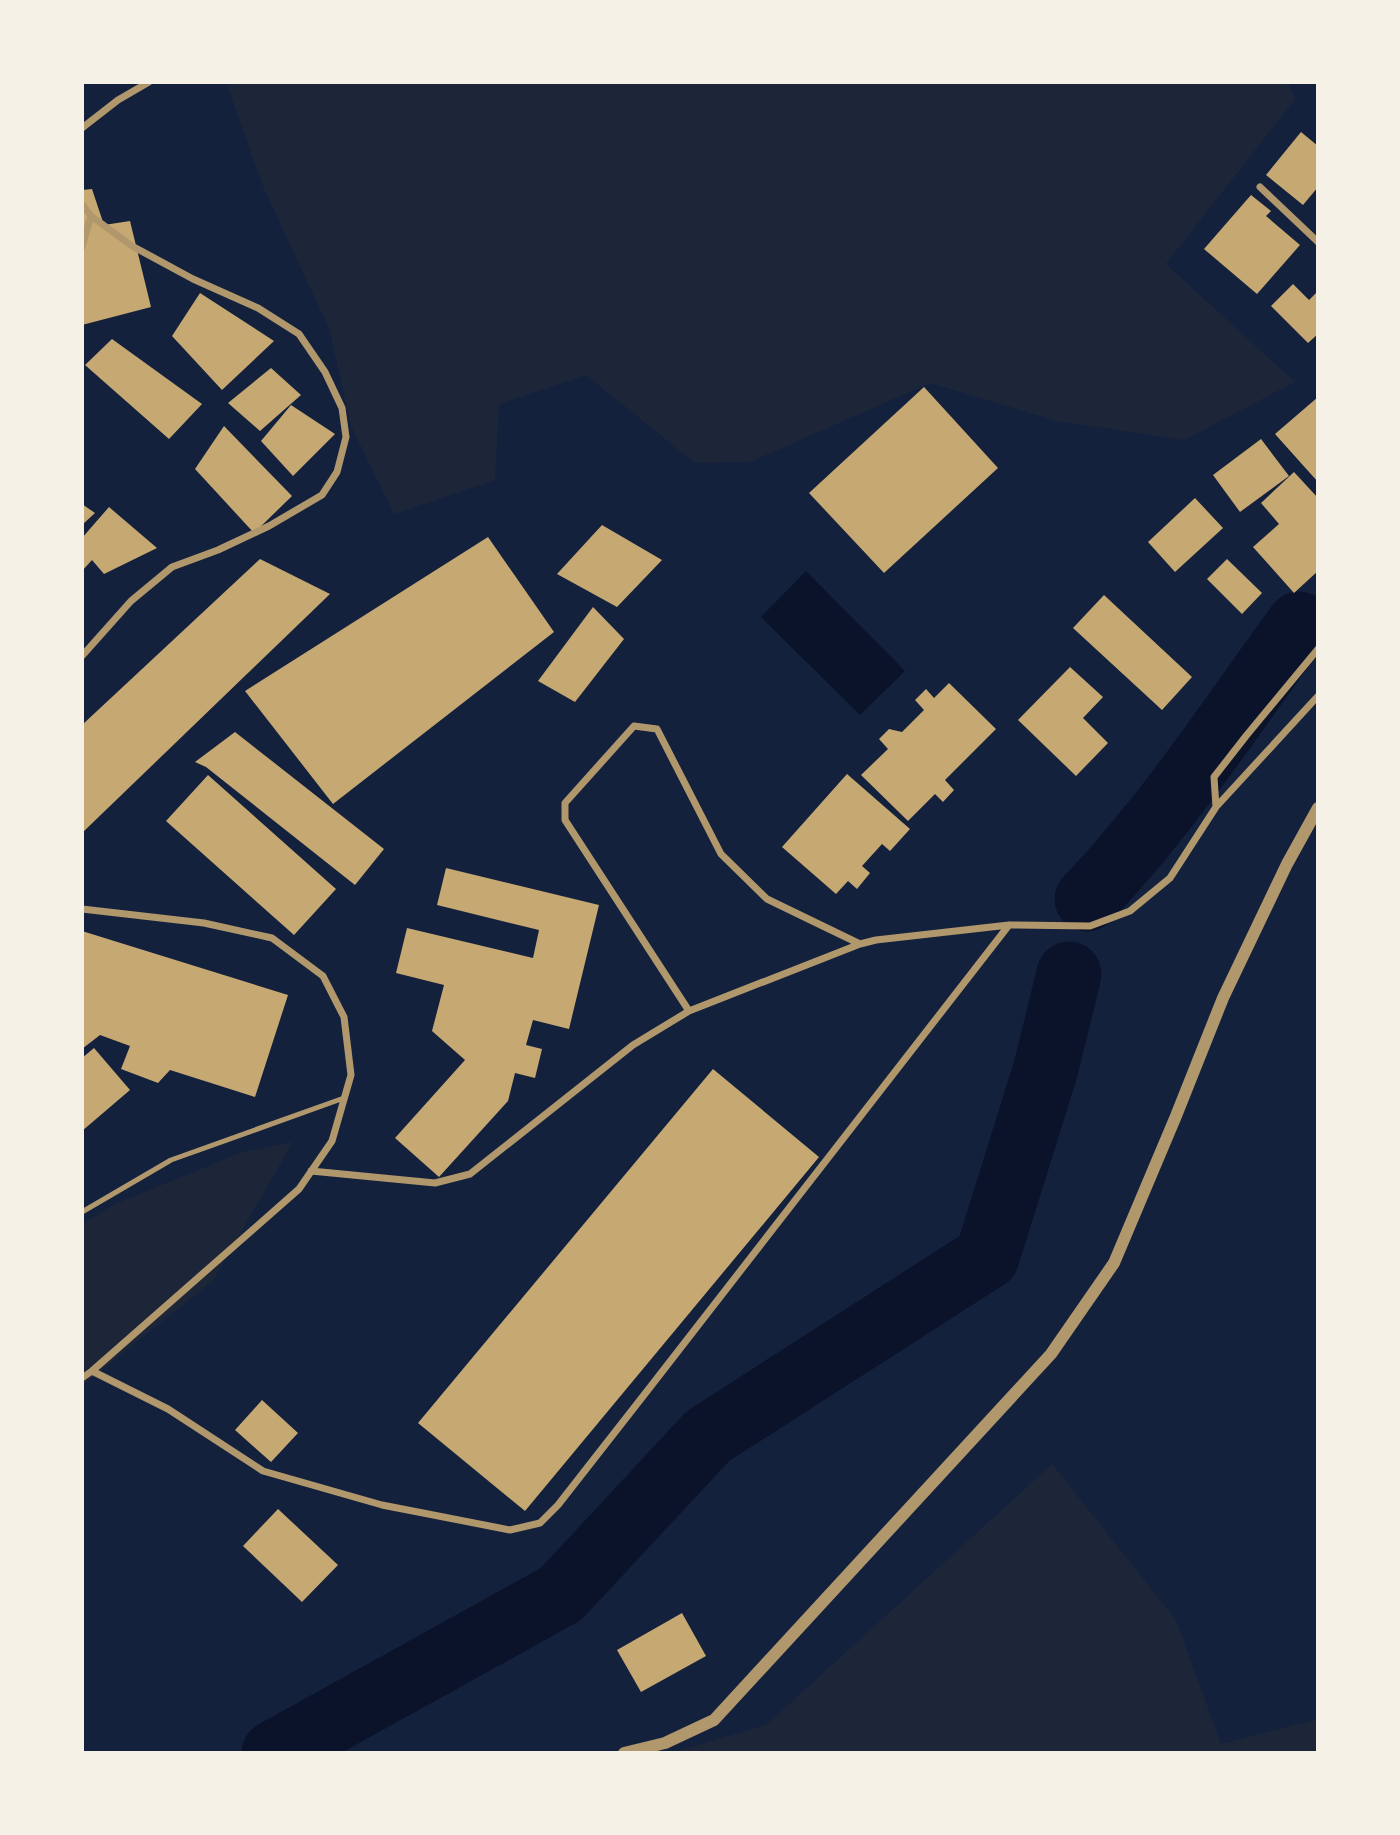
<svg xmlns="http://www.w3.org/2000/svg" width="1400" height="1835" viewBox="0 0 1400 1835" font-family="'PT Serif',serif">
<rect width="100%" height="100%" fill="#14213d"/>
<path fill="#1d2539" d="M226 82H1288L1295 99 1166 264 1295 382 1184 440 1057 421 930 383 750 462 695 463 586 375 499 404 495 480 394 514 351 426 329 328 264 189Z
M293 1142 213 1281 82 1386V1224L117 1203 243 1152Z
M1052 1464 1176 1620 1221 1744 1318 1719V1753H671L766 1725Z"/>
<path fill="#0b132b" d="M806 571 905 671 860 715 761 617Z"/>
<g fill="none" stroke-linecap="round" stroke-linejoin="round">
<path stroke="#0b132b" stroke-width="65" d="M1087 899C1167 816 1231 717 1299 624
M274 1753 561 1594 708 1436 987 1257 1046 1068 1069 974"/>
</g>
<path fill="#c6a872" d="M1301 132 1318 146V187L1303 205 1266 175Z
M92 189 104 225 130 221 151 307 82 325V190Z
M1251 195 1271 211 1266 216 1300 245 1257 294 1204 249Z
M1293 284 1309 300 1318 291V334L1308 343 1271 306Z
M200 293 274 341 222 390 172 336Z
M112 339 202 404 169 439 85 365Z
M271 368 301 395 260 431 228 403Z
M924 387 998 468 884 573 809 493Z
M1318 397V482L1275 434Z
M291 405 335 434 293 476 261 441Z
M224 426 292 496 254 533 195 469Z
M1261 439 1289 476 1240 512 1213 475Z
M1294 472 1318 498V571L1294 593 1253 547 1279 524 1261 503Z
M1195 498 1223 528 1175 572 1148 542Z
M82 504 95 513 82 525Z
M109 507 157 548 104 574 92 560 82 571V538Z
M602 525 662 560 617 607 557 574Z
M488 537 554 632 333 804 245 691Z
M260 559 330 594 82 833V725Z
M1227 559 1262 593 1242 614 1207 579Z
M1104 595 1192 677 1162 710 1073 628Z
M593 607 624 639 575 702 538 681Z
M1070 667 1103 697 1083 718 1108 743 1076 776 1018 720Z
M949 683 996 729 945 780 954 790 943 802 935 794 908 821 861 775 888 749 879 739 889 729 902 732 924 710 915 700 926 689 934 698Z
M235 732 384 849 355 885 206 767 195 762Z
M847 774 910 829 890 851 882 844 862 866 870 873 857 889 848 881 836 894 782 847Z
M208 775 336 889 294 935 166 821Z
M446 868 599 905 569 1029 533 1020 526 1045 542 1049 535 1078 515 1073 508 1101 439 1177 395 1138 465 1060 432 1031 444 985 396 973 407 928 533 958 539 930 437 905Z
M82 931 288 995 255 1097 170 1070 158 1083 121 1069 130 1046 100 1035 82 1049Z
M94 1048 130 1090 82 1131V1058Z
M713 1069 819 1157 525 1511 418 1423Z
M262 1400 298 1433 271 1462 235 1430Z
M278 1509 338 1565 302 1602 243 1546Z
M682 1613 706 1656 641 1692 617 1650Z"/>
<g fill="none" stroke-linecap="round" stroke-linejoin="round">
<path stroke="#b1986c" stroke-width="5" d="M82 1212 171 1160 344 1098"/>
<path stroke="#b1986c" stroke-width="7" d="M82 128 118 100 149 82
M1260 187 1318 242
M82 204 91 216 132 246 193 279 258 308 299 334 325 372 342 408 346 437 337 472 322 495 269 526 218 550 172 567 131 601 82 656
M82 247 91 216
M1216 807 1214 777 1246 736 1318 649
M82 909 204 923 272 938 323 976 344 1017 351 1075 332 1141 299 1189 92 1371
M689 1011 565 820V803L634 726 657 729 721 854 767 899 860 944 876 940 1009 925 1090 926 1130 911 1170 878 1216 807 1318 696
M311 1171 435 1183 470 1174 633 1045 689 1011 860 944
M82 1378 92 1371 168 1409 263 1471 382 1505 510 1530 540 1523 558 1505 651 1386 1009 925"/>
<path stroke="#b1986c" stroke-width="12" d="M624 1753 665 1743 714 1720 1051 1354 1114 1263 1176 1116 1223 998 1287 864 1318 808"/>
</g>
<rect width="1400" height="1835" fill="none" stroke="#f6f1e7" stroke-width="168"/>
</svg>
